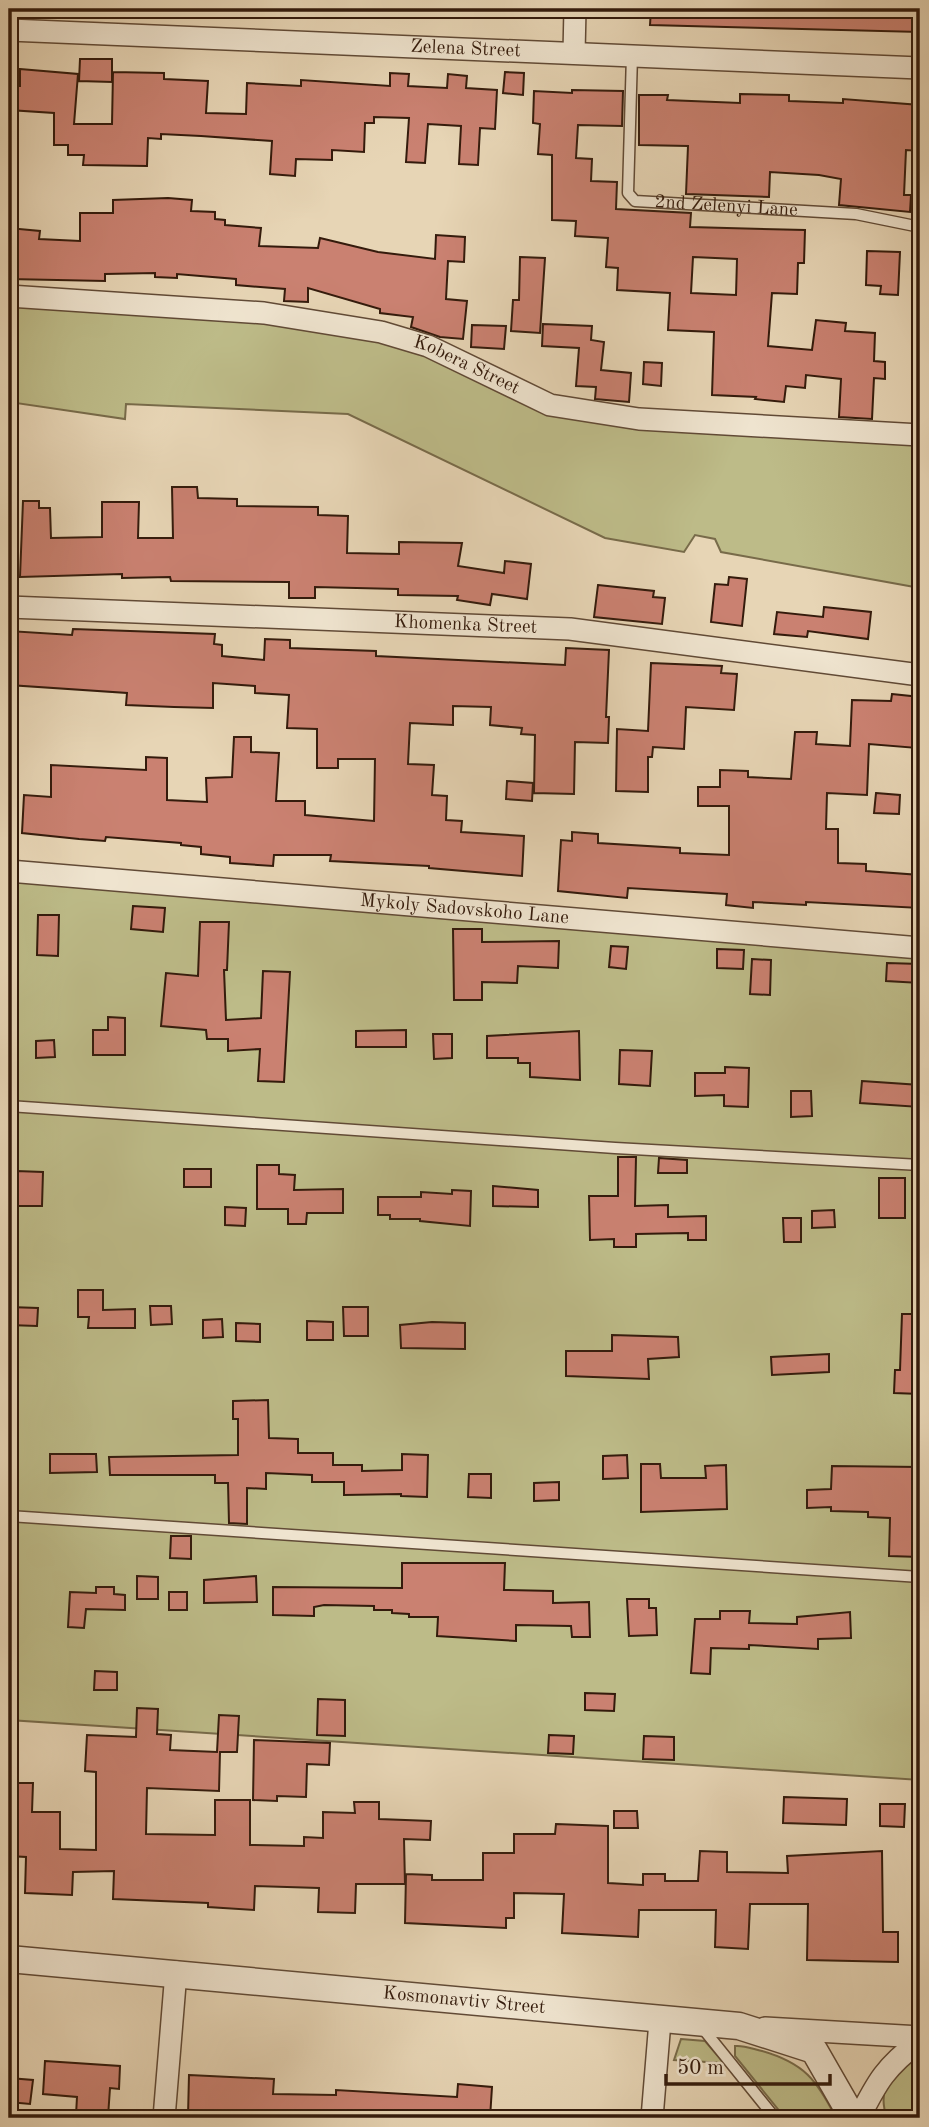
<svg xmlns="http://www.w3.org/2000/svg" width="929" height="2127" viewBox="0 0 929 2127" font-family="'Old Standard TT',serif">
<rect width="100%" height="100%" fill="#e7d5b5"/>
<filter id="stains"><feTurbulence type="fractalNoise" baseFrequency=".00286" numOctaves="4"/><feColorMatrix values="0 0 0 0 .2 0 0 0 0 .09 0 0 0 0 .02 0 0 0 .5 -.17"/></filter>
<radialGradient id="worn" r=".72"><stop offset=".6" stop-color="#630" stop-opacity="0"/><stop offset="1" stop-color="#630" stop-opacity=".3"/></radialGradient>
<path fill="#bdbb88" stroke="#786b4a" stroke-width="2" d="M9 303 266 321 379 338 425 352 548 413 920 441V588L721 552 715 539 695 535 684 552 605 538 348 414 126 404 125 419 9 402Z
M9 877 920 954V1780L9 1720Z
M681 2039 705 2041 724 2063 674 2060Z
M735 2046C744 2045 753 2049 762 2051 804 2063 817 2080 836 2118H785L735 2056Z
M920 2055V2118H887C876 2088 893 2068 920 2055Z"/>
<path fill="#ca8171" stroke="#341b0c" stroke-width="2" fill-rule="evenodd" d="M651 9H920V32L650 25Z
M80 59H112V82L79 81Z
M20 69 78 74 74 124H112L113 72 164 73V79L208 81 206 113 246 114 247 83 301 86V80L390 86V73L409 74 408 86 447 88 448 74 467 76 466 88 497 90 495 129 480 128 478 165 459 164 461 126 428 124 425 163 406 162 409 118 374 117V123H365L364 152 332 150V160L296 159 295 176 270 174 272 141 201 136 161 134V139L148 138 147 166 83 165 84 155H68V145H54V113L9 110V86H20Z
M505 72 524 73 523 95 503 93Z
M572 90 623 91 622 126 578 125 576 158 592 159 591 181 617 182 616 209 691 213 690 227 805 230 804 263H798L797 294 772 293 768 346 812 350 816 320 846 323 845 331 875 333 874 361 885 362V379L874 378 872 419 839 417 841 379 806 375 805 388 786 386 784 402 755 399 756 397 712 395 714 332 668 330 670 293 617 290 618 268 606 267 608 238 575 236 576 221 552 220V155L538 154 540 124 533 123 534 91 572 93ZM693 257 737 259 736 295 691 293Z
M740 94 789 95V101L843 103V99L920 105V151L906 150 904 195H911L910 212 839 205 841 179 819 175 770 172 769 197 686 194 688 146 639 145V95H668L667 100 740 103Z
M168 198 192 200 191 211 215 212V219L225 220V225L261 228 259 246 318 248 320 238 378 252 435 259 436 235 465 237 464 262 448 261 446 299 467 301 463 339 440 337 411 327 413 317 380 313V309L308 288V302L284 301 285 289 236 285V279L177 274V278L155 277V273L105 274V281L9 279V228L40 231 39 239 80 241V213H113V200Z
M867 251 900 252 898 295 880 294 881 286 866 285Z
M520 257 545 258 540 333 511 331 513 300H519Z
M543 324 592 326 591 340 604 342 601 370 631 373 629 402 595 399 596 387 576 386 579 348 542 346Z
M472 325 506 326 504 349 471 347Z
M644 362 662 363 661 386 643 384Z
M172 487H197L198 498 237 499V506L318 507V515L348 516 347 553 399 554V542L462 543 458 566 504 573 505 561 531 564 527 599 492 594 490 605 457 600 458 596 398 595V589L315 587V598H289V582L171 581 170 577 122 578V574L20 577 23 501H39V508H50L51 538 102 537V502H139L138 538H173Z
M729 577 747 579 742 626 711 622 715 584 728 585Z
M598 585 654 591 653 597 665 598 662 624 594 617Z
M824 607 871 612 868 639 808 631 807 637 774 634 777 612 823 617Z
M73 629 215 634 214 644 222 645V656L264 660 265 639 290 640V648L376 651V656L565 665 566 648 609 650 606 717H609L608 743 575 742 574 794 534 793 535 735 521 734 522 728 490 725 491 707 453 706V725L410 723 408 764 434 765 432 795 447 796 446 820 462 821 461 832 524 836 522 876 429 868V866L330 861 331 855H274L273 866 230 863V857L201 854V847L181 845V843L106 837 105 841 79 839 22 833 24 795 51 797V765L146 770V757L167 758V800L207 802 206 778 232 777 234 737H251V752L279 753 276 801H305V815L374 821 375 759H338V768H317V729L287 728 289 695 255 693V686L213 683V708L174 707 126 705 127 693 9 685V631L72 635Z
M651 663 722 666 721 673 737 674 734 710 686 707 684 749 653 747 652 757H648V792L616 791 617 729 648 731Z
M892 694 920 697 917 748 869 744 867 795 827 793 826 829H838V863L866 864V871L920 875V908L806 902V905L753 902V908L726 905 727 894 628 888 627 898 558 891 561 840 572 841V832L598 834V843L680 848V853L729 855V806H698V787H720V770L748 771V777L791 779 795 732H817L816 744 850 746 852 700 891 701Z
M507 781 533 783 532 801 506 799Z
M876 793 900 795 899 814 874 813Z
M133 906 165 908 163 932 131 929Z
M38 915H59L58 956 37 955Z
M200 922H229L227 970H224L226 1020 261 1018 263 971 290 972 284 1082 258 1081 260 1049 228 1051V1039H207L206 1030 161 1026 166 973 198 976Z
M453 929H482V942L559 941 558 968 518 966 517 983 482 982V1000H454Z
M611 946 628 947 626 969 609 967Z
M717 949 744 950 743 969 717 968Z
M752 959 771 960 770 995 750 994Z
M887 963 920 964V983L886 981Z
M108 1017 125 1018V1055H93V1030H108Z
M406 1030V1047H356V1031Z
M579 1031 580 1080 530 1077V1063H518V1058H487V1036Z
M433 1034H452V1058L434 1059Z
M54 1040 55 1057 36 1058V1041Z
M620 1050 652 1051 650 1086 619 1084Z
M725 1067 749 1068 748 1107 724 1106V1095L695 1096V1073H725Z
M862 1081 920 1085V1107L860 1103Z
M791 1091H811L812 1116 791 1117Z
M618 1157H636L635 1206 668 1205V1217L706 1216V1240H688V1233L636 1234V1247H614V1239L590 1240 589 1196H618Z
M659 1158 687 1160V1173H658Z
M257 1165H279V1174L295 1175 294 1190 343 1189V1213H307L306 1224H288V1209H257Z
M184 1169H211V1187H184Z
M16 1171 43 1172 42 1206H16Z
M879 1178H905V1218H879Z
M493 1186 538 1190V1207L493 1206Z
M452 1190 471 1191 470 1226 420 1221V1219H390V1215H378V1197H421V1192L452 1194Z
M225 1207 246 1208 245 1226 225 1225Z
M834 1210 835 1227 812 1228V1211Z
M783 1218H801V1242H784Z
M78 1290H103V1310L135 1309V1328H88L89 1317H78Z
M150 1306H171L172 1324 151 1325Z
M9 1307 38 1308 37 1326 9 1325Z
M343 1307H368V1336H344Z
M902 1314H920V1394L894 1393 895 1370H900Z
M222 1319 223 1337 203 1338V1320Z
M307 1321 333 1322V1340H307Z
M432 1322 465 1323V1349L401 1348 400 1325Z
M236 1323 260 1324V1342L236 1341Z
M612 1335 678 1337 679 1357 648 1359 649 1379 566 1376V1351H612Z
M829 1354V1372L772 1375 771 1357Z
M268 1400 269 1438 298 1439V1453H333V1465H362V1471L402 1470V1454L428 1455 427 1497 401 1496V1494L344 1495V1482H312V1475L266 1473V1489L247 1488V1524L229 1523 228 1483H215V1475H110L109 1457 238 1455V1419H233V1401Z
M50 1454H96L97 1472 50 1473Z
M627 1455 628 1478 603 1479V1456Z
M641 1464H660L661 1478H706L705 1466 726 1465 727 1509 641 1512Z
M832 1466 920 1467V1557L889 1556 890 1518 868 1517V1512L831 1511V1507L807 1508V1490L831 1489Z
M469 1474H491V1498L468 1497Z
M559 1482V1500L534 1501V1483Z
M171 1536H191V1559L170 1558Z
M402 1563H505L504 1590 553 1591V1603L589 1602 590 1637H572L571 1626 516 1625V1641L437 1636 438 1617H409V1614L392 1613V1610H374V1606L324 1605 314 1607V1616L273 1615V1587L402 1588Z
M137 1576 158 1577V1599H137Z
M256 1576 257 1602 204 1603V1580Z
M96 1587H114V1594L125 1595V1610L86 1609 84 1628 68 1627 70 1592 96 1593Z
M169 1592H187V1610H169Z
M627 1599H649V1608H656L657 1635 629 1636Z
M720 1611H750L749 1623 797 1624V1617L850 1612 851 1638 818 1639V1649L749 1645V1649L711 1648 710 1674 691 1673 695 1619H720Z
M95 1671 117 1672V1690H94Z
M585 1693 615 1694 614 1711 585 1710Z
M318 1699 345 1700V1736L317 1735Z
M137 1708 158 1709 157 1734 171 1735 170 1750 217 1752 219 1715 239 1716 237 1752H220L219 1791 147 1788 146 1834 215 1835V1800H250V1845L304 1846V1837L323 1838V1812L355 1813 354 1802H379V1819L431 1821 430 1840 404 1839 405 1884H356L355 1913 318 1912 319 1888 255 1886 254 1910 208 1907V1903L113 1899 114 1871 73 1872 72 1895 25 1893 26 1857 9 1856V1783H33L32 1812H60V1849L96 1850V1772L85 1771 87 1735 136 1737Z
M549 1735 574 1736 573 1754 548 1753Z
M644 1736 674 1737V1760L643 1759Z
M254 1740 330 1743 329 1765 307 1764 306 1797 277 1796V1801L253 1800Z
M784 1797 847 1799 846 1825 783 1823Z
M880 1804H905L904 1827 880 1826Z
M614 1811H637L638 1828H614Z
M556 1824 608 1826V1883L643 1885V1874H665V1881H698L700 1851 727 1852V1872L788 1873 787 1856 882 1851 883 1932H898V1962L807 1960 808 1904H750L748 1949 715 1947 716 1910H639L638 1937 562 1933 564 1894 514 1893V1918H506V1928L405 1923 406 1874 432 1875V1880H483V1853H514V1834H555Z
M45 2061 120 2066 119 2089 110 2088 108 2117 76 2115 77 2097 43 2094Z
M189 2075 274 2079 273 2094 336 2095V2090L457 2097 458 2084 492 2087 490 2118 188 2116Z
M9 2078 33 2080 30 2104 9 2102Z"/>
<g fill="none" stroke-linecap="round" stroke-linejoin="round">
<defs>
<g id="service">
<path id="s1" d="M632 55 628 193 635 201 856 214 920 227"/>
<path d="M9 1106 615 1148 920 1165"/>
<path d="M9 1516 920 1577"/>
<path d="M700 2025 775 2118"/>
</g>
<g id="minor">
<path id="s2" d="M9 30 920 68"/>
<path d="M574 53 575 9"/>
<path id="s3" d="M9 296 264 313 381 332 428 346 550 405 639 419 920 435"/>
<path id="s4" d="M9 607 570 629 920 675"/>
<path id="s5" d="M9 871 920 948"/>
<path d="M765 2028 920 2037"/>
<path d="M164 2118 176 1972"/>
<path d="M652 2118 660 2021"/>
<path d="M859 2118C877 2082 886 2066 920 2041"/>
</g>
<g id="tertiary">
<path id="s6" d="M9 1959 739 2026 814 2050 853 2118"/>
</g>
</defs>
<use href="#service" stroke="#614a36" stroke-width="13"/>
<use href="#minor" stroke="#614a36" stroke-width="24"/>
<use href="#tertiary" stroke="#614a36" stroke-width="29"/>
<use href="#service" stroke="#efe4cf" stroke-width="10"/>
<use href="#minor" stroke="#efe4cf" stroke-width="21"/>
<use href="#tertiary" stroke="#efe4cf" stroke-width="26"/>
</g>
<g text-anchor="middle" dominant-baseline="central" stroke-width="5" stroke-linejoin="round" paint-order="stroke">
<g font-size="19" fill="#341b0c" stroke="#efe4cf">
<text stroke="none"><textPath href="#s2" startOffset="457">Zelena Street</textPath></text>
<text stroke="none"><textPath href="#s1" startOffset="240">2nd Zelenyi Lane</textPath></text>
<text stroke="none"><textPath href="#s3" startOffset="466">Kobera Street</textPath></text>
<text stroke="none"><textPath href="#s4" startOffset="457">Khomenka Street</textPath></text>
<text stroke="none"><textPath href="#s5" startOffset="457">Mykoly Sadovskoho Lane</textPath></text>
<text stroke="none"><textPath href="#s6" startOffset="457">Kosmonavtiv Street</textPath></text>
</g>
</g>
<rect width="929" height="2127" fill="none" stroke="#e7d5b5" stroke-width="35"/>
<rect x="10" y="10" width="908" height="2106" fill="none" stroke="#341b0c" stroke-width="3.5"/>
<rect x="18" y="18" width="894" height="2092" fill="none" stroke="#341b0c" stroke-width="2"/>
<path d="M666 2074v10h164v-10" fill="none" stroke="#341b0c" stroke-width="3.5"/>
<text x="677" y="2074" font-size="21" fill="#341b0c" stroke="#efe4cf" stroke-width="5" paint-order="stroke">50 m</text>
<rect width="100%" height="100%" filter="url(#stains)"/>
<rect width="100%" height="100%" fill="url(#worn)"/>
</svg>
